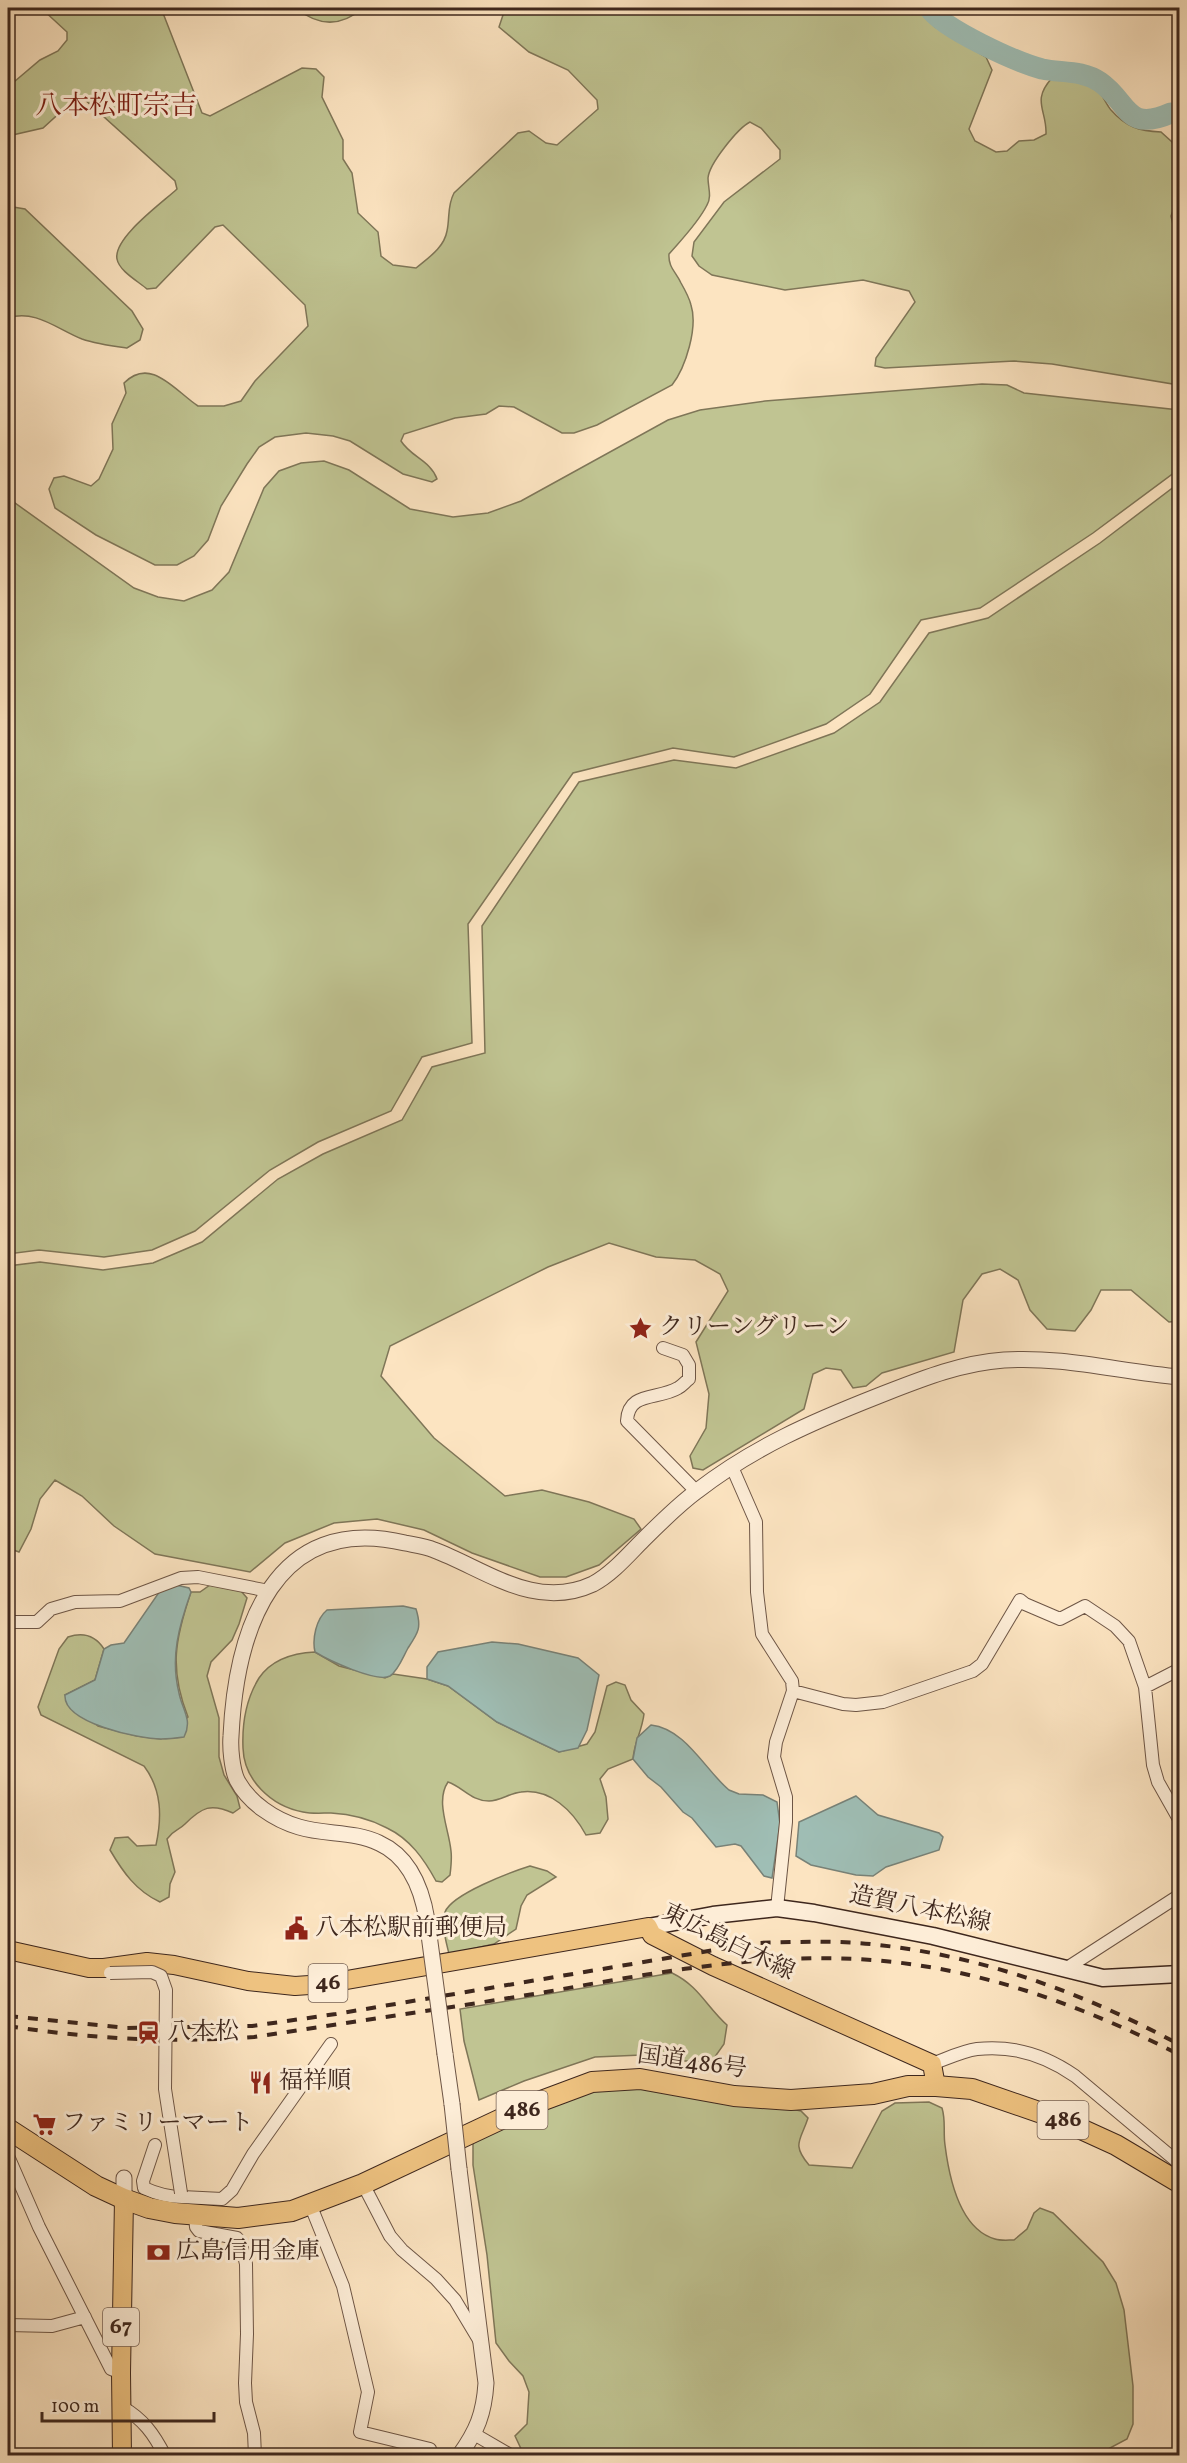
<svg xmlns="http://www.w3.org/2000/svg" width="1187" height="2463" viewBox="0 0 1187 2463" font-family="Vollkorn,'Noto Serif JP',serif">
<rect width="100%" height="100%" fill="#fce4c1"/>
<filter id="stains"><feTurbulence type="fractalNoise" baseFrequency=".00333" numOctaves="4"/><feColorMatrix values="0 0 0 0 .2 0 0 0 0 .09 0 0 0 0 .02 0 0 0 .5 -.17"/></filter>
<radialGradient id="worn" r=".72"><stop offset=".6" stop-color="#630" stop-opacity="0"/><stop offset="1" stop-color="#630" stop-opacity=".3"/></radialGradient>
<path fill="#c0c492" stroke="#7f7658" stroke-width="1.5" d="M41 8H161L202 113 210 116 302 68 316 69 324 77 322 97 343 140V159L352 173 358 213 378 232 381 256 393 265 416 268C428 258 444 248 447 231 450 217 447 206 454 193L518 133 529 131 546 143 557 145 598 109 597 100 568 70 529 52 499 27 503 15 511 8H917L935 27 986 57 992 70 969 129 975 141 996 152 1007 151 1019 141 1034 140 1046 134C1047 110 1031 101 1052 78 1066 81 1086 81 1097 90 1103 95 1106 104 1111 110 1126 127 1139 131 1161 132L1172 142 1179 160V194L1171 216 1179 251V385L1052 364 1014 361 885 368 875 366 876 358 915 302 909 291 863 280 785 290 712 275 699 266 692 256 694 242 724 202 780 159V150L761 128 750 122C738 128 709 164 708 178 708 187 712 197 707 205 698 223 682 239 669 254 668 267 676 272 681 283 685 290 689 297 691 305 698 327 686 367 672 385L597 425 574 433H562L514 407 499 406 486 414 455 418 404 434 401 441C411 457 431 461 437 479L432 482 403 474 350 441 333 436 306 433 275 437 259 447 247 464 221 506 208 540 194 556 177 565H155L96 535 55 508 49 489 54 478 64 476 91 486 99 479 113 449 112 424 126 393 124 383C151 356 175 391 198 406H224L241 401 255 381 308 326 305 305 223 225 215 227 156 288 147 289C139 282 119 271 117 259 113 238 162 203 177 189L175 181 84 99 76 98 43 128 8 136V87L40 60 58 51 67 40V32Z
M296 8H363C341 27 319 27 296 8Z
M13 207 25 209 132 311 143 329 140 340 127 348C112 346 96 344 82 339 57 329 35 309 8 318V210Z
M982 384 1007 385 1024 393 1179 410V469L1093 533 980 608 921 620 870 694 826 724 734 757 673 748 573 773 468 924 472 1043 422 1057 391 1111 318 1142 270 1170 195 1231 152 1250 104 1257 39 1250 8 1254V498L134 588 158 597 184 601 212 590 229 572 264 488 279 471 301 463 324 461 349 470 410 509 453 517 488 513 521 501 668 420 700 410 765 401Z
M1179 483V1321L1169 1322 1131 1290H1101L1091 1310 1075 1331 1047 1329 1030 1310 1018 1280 1000 1269 982 1274 963 1300 954 1352 882 1373 866 1386 853 1388 841 1370 826 1368 813 1374 804 1409 703 1470 693 1468 690 1456 706 1428 709 1394 696 1342 728 1291 720 1274 695 1260 656 1257 609 1243 548 1267 390 1346 381 1376 434 1438 505 1496 542 1490 589 1502 634 1519 641 1529 599 1565 566 1577H540L472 1553 424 1530 377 1519 334 1523 285 1543 250 1572 155 1554 114 1526 82 1496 55 1480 40 1499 31 1529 19 1552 8 1548V1266L40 1262 103 1270 153 1263 202 1242 278 1179 323 1154 402 1120 432 1067 485 1053 482 926 579 782 674 760 736 768 834 733 880 702 929 633 988 618 1100 543Z
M210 1585 241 1591 247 1598 239 1624 232 1640 211 1662 207 1676 219 1718V1757L224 1775 237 1796 240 1808 233 1813C211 1803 202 1807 185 1824 178 1831 174 1829 167 1839L175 1872 170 1884 169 1897 160 1902C136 1891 123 1872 110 1850L115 1838 128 1837 137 1846 156 1845C162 1817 162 1790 144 1766L41 1715 38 1707 59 1649 68 1637C83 1632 95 1635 104 1649L95 1680 65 1695 98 1726 137 1736 161 1739 188 1717C169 1669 175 1639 191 1592H200Z
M315 1652 339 1666 385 1678 393 1674 427 1679 448 1686 497 1722 559 1752 587 1744 595 1732 607 1686 616 1682 625 1685 631 1700 644 1714C642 1731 634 1743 633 1759L608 1769 600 1779 606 1797 608 1819 600 1833 586 1835C573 1811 550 1788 521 1792 510 1793 500 1801 489 1801 471 1801 463 1787 448 1782 435 1801 449 1829 451 1851 452 1859 451 1867 450 1875L442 1882 436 1881C424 1859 410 1839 387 1828 370 1819 350 1814 331 1813 322 1813 312 1814 303 1812 271 1806 244 1780 243 1748 242 1724 246 1699 259 1678 272 1659 293 1653 315 1652Z
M530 1866 547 1871 556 1877 527 1895 521 1906 516 1929 494 1944 449 1954C446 1941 441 1925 445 1912 452 1894 511 1872 530 1866Z
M672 1973C699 1986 706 2006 727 2025L724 2044 712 2061H685L642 2055 595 2057 524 2081 479 2100 464 2041 460 2009Z
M639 2084 753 2101 801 2111 808 2118C801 2140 791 2144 809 2165L852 2168 882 2111 895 2103 929 2102 942 2108C946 2121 943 2132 945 2145 949 2177 960 2229 995 2239 1001 2241 1008 2240 1014 2240L1027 2229 1034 2213 1040 2208 1053 2213 1103 2262 1116 2283 1124 2310 1133 2386V2424L1127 2439 1095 2456 524 2455 515 2436 527 2424 529 2392 523 2376 509 2361 496 2343 487 2255 473 2165V2139L582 2090Z"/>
<path fill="#9fbeb5" stroke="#788278" stroke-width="1.5" d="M172 1584 189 1588 191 1592C179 1626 170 1657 179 1693 182 1709 193 1720 184 1737 177 1738 169 1739 161 1739 139 1739 63 1723 65 1695L95 1680 104 1649 111 1645 124 1643 162 1588Z
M403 1606 416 1609C422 1628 418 1633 408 1648 403 1657 398 1671 390 1676 377 1683 328 1660 315 1652 312 1639 316 1619 327 1610Z
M492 1642 518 1644 578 1658 599 1675 587 1730 578 1748 559 1752 540 1743 497 1722 448 1686 427 1679V1667L438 1652Z
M651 1725C686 1729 705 1770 729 1790L739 1794 763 1795 777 1802 780 1824 772 1878 764 1876 741 1846 735 1844 716 1847 692 1818 683 1812 661 1787 648 1777 633 1759 637 1738Z
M856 1796 878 1815 939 1833 943 1837 939 1850 886 1867 873 1876 856 1875 811 1865 796 1856 799 1822Z"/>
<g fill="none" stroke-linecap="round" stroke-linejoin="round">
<path stroke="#9fbeb5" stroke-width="21" d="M929 8C943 29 1016 62 1042 69 1062 73 1082 70 1100 82 1129 102 1125 133 1171 113"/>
<defs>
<path id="minor" d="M663 1348 683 1355 689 1365V1379C685 1382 682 1386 678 1388 658 1400 628 1391 627 1421L696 1491
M732 1467 756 1522 757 1592 762 1634 792 1681 793 1691 776 1742 774 1757 786 1797V1822L777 1908
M8 1622H37L51 1609 75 1602 120 1601 181 1578 198 1577 269 1591
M1145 1687 1180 1669
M793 1691 843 1704 856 1705 883 1702 973 1671 982 1664 1020 1600 1025 1604 1060 1619 1085 1606 1115 1626 1129 1641 1145 1687 1153 1765 1158 1782 1180 1821
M1067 1968 1180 1895
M932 2064C946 2059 962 2051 977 2049 1013 2045 1045 2055 1075 2076L1180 2164
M155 2145 143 2181 144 2188C157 2194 168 2197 182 2197L181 2193
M8 2156 39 2227 111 2369 121 2373
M363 2184 390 2236 402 2250 436 2279 455 2300 479 2340
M182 2197 222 2199 232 2190 253 2154 331 2044
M310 2204 343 2286 368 2392 360 2432 430 2449
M195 2216 196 2227 199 2231 237 2238 241 2243 246 2264 247 2334 245 2383 246 2402 254 2433 255 2456
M8 2325 52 2326 85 2317
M122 2407C143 2419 154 2434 165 2456
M474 2434 512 2456"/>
<path id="tertiary" d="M427 1920C422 1889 410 1857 379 1843 354 1831 325 1835 299 1827 275 1820 249 1803 237 1780 232 1769 230 1748 231 1736 236 1630 274 1512 405 1543 415 1545 425 1546 434 1550 485 1569 535 1611 593 1584 612 1574 628 1555 643 1540 660 1523 678 1505 697 1491 754 1447 812 1422 878 1396 919 1380 960 1363 1004 1360 1063 1356 1121 1372 1180 1377
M445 2054 452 2104
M459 2169 486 2383C484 2414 477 2431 459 2456
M124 2178V2199"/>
<path id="secondary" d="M648 1927 713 1915 777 1908 814 1913 933 1936 1103 1978 1180 1974"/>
<path id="primary" d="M8 1950 89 1968H104L147 1962 174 1965 248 1981 295 1986 324 1984 648 1927 652 1935 713 1966 932 2064 936 2086
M122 2456 121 2373 124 2199"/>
<path id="trunk" d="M8 2129 96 2186 124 2199 149 2208 175 2213 238 2218 292 2211 363 2184 533 2104 592 2082 640 2079 734 2096 791 2100 873 2094 908 2086H936L972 2089 1059 2119 1116 2145 1180 2183"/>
</defs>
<use href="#minor" stroke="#6e5646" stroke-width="14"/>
<use href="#tertiary" stroke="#6e5646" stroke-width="17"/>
<use href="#secondary" stroke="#3e271d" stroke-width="19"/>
<use href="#primary" stroke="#3e271d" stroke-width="20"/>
<use href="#trunk" stroke="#3e271d" stroke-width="22"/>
<use href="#minor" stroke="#fdedd7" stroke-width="12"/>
<use href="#tertiary" stroke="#fdedd7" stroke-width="15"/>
<use href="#secondary" stroke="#fdedd7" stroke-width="16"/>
<use href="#primary" stroke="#eec280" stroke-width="18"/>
<use href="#trunk" stroke="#eec280" stroke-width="20"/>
<path stroke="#3e271d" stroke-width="4" stroke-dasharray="10 10" stroke-linecap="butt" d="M8 2016 127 2028 252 2026 336 2014 756 1943C797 1942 838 1940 879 1945 986 1957 1086 1994 1180 2045
M8 2026C90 2039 171 2043 254 2037 351 2022 449 2008 546 1992 653 1973 762 1952 872 1960 980 1968 1084 2006 1180 2055"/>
<defs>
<path id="minor-bridge" d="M110 1973 152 1972 161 1976 166 1990 165 2089 181 2193"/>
<path id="tertiary-bridge" d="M427 1920 445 2054
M452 2104 459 2169"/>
</defs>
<use href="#minor-bridge" stroke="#6e5646" stroke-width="14" stroke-linecap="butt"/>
<use href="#tertiary-bridge" stroke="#6e5646" stroke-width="17" stroke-linecap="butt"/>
<use href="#minor-bridge" stroke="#fdedd7" stroke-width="12"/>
<use href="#tertiary-bridge" stroke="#fdedd7" stroke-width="15"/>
</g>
<defs>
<symbol id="sight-bare" viewBox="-9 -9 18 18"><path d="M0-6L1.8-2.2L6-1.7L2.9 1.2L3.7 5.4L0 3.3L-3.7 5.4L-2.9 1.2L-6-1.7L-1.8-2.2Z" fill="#8f2418" stroke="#fdedd7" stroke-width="2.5" paint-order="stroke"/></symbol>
<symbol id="civic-bare" viewBox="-9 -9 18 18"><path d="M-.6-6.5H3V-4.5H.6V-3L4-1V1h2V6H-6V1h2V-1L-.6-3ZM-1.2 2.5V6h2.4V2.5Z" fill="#8f2418" stroke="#fdedd7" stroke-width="2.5" paint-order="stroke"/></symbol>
<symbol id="station-bare" viewBox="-9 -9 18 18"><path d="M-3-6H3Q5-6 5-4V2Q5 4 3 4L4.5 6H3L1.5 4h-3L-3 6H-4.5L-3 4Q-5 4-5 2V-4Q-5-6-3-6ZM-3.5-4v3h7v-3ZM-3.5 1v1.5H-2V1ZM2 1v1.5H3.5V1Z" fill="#8f2418" stroke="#fdedd7" stroke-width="2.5" paint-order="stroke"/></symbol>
<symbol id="restaurant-bare" viewBox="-9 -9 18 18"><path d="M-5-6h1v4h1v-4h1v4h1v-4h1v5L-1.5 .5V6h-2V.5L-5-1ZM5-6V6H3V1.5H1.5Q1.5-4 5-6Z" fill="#8f2418" stroke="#fdedd7" stroke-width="2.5" paint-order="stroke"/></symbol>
<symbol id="supermarket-bare" viewBox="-9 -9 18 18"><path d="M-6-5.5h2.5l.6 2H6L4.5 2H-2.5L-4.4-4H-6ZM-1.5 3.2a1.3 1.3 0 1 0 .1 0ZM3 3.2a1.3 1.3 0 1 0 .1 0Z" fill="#8f2418" stroke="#fdedd7" stroke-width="2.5" paint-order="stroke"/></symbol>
<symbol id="bank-bare" viewBox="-9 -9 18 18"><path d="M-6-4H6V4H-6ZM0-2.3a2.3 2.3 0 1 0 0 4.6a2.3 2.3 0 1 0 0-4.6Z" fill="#8f2418" stroke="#fdedd7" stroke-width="2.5" paint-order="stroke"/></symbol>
</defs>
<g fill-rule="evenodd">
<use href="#sight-bare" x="624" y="1312" width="33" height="33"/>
<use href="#civic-bare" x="280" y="1912" width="33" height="33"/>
<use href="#station-bare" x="132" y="2016" width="33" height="33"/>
<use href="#restaurant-bare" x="244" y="2066" width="33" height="33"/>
<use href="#supermarket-bare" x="28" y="2108" width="33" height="33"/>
<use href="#bank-bare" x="142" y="2236" width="33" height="33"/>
</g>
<g text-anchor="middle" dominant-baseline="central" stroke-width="6" stroke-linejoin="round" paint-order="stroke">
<g fill="#fdedd7" stroke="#776255" stroke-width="1.5">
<rect x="308.5" y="1964" width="39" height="38" rx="4.5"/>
<rect x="496.5" y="2091" width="51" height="38" rx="4.5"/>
<rect x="1037.5" y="2101" width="51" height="38" rx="4.5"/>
<rect x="103" y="2308" width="36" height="38" rx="4.5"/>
</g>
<g font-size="22" font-weight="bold" fill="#3e271d">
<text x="328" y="1983">46</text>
<text x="522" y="2110">486</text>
<text x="1063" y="2120">486</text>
<text x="121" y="2327">67</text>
</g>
<g font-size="24" fill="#3e271d" stroke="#fdedd7" text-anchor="start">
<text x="659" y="1328">クリーングリーン</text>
<text x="315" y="1929">八本松駅前郵便局</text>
<text x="167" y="2033">八本松</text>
<text x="279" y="2082">福祥順</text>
<text x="62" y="2124">ファミリーマート</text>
<text x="176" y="2252">広島信用金庫</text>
</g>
<g font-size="24" fill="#3e271d" stroke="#fdedd7">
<text transform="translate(920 1910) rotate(12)">造賀八本松線</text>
<text transform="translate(728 1943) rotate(26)">東広島白木線</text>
<text transform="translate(692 2063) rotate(8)">国道486号</text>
</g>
<g font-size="27" fill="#7a1f14" stroke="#fdedd7">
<text x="116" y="107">八本松町宗吉</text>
</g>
</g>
<rect width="1187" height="2463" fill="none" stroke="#fce4c1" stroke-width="30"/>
<rect x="9" y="9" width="1169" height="2445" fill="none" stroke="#3e271d" stroke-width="3"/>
<rect x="15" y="15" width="1157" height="2433" fill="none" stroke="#3e271d" stroke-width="1.5"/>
<path d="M42 2412v9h172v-9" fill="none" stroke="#3e271d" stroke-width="3"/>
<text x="51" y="2412" font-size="18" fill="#3e271d" stroke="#fdedd7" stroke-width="4.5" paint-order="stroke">100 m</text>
<rect width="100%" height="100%" filter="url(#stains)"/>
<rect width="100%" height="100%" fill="url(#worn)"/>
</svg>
